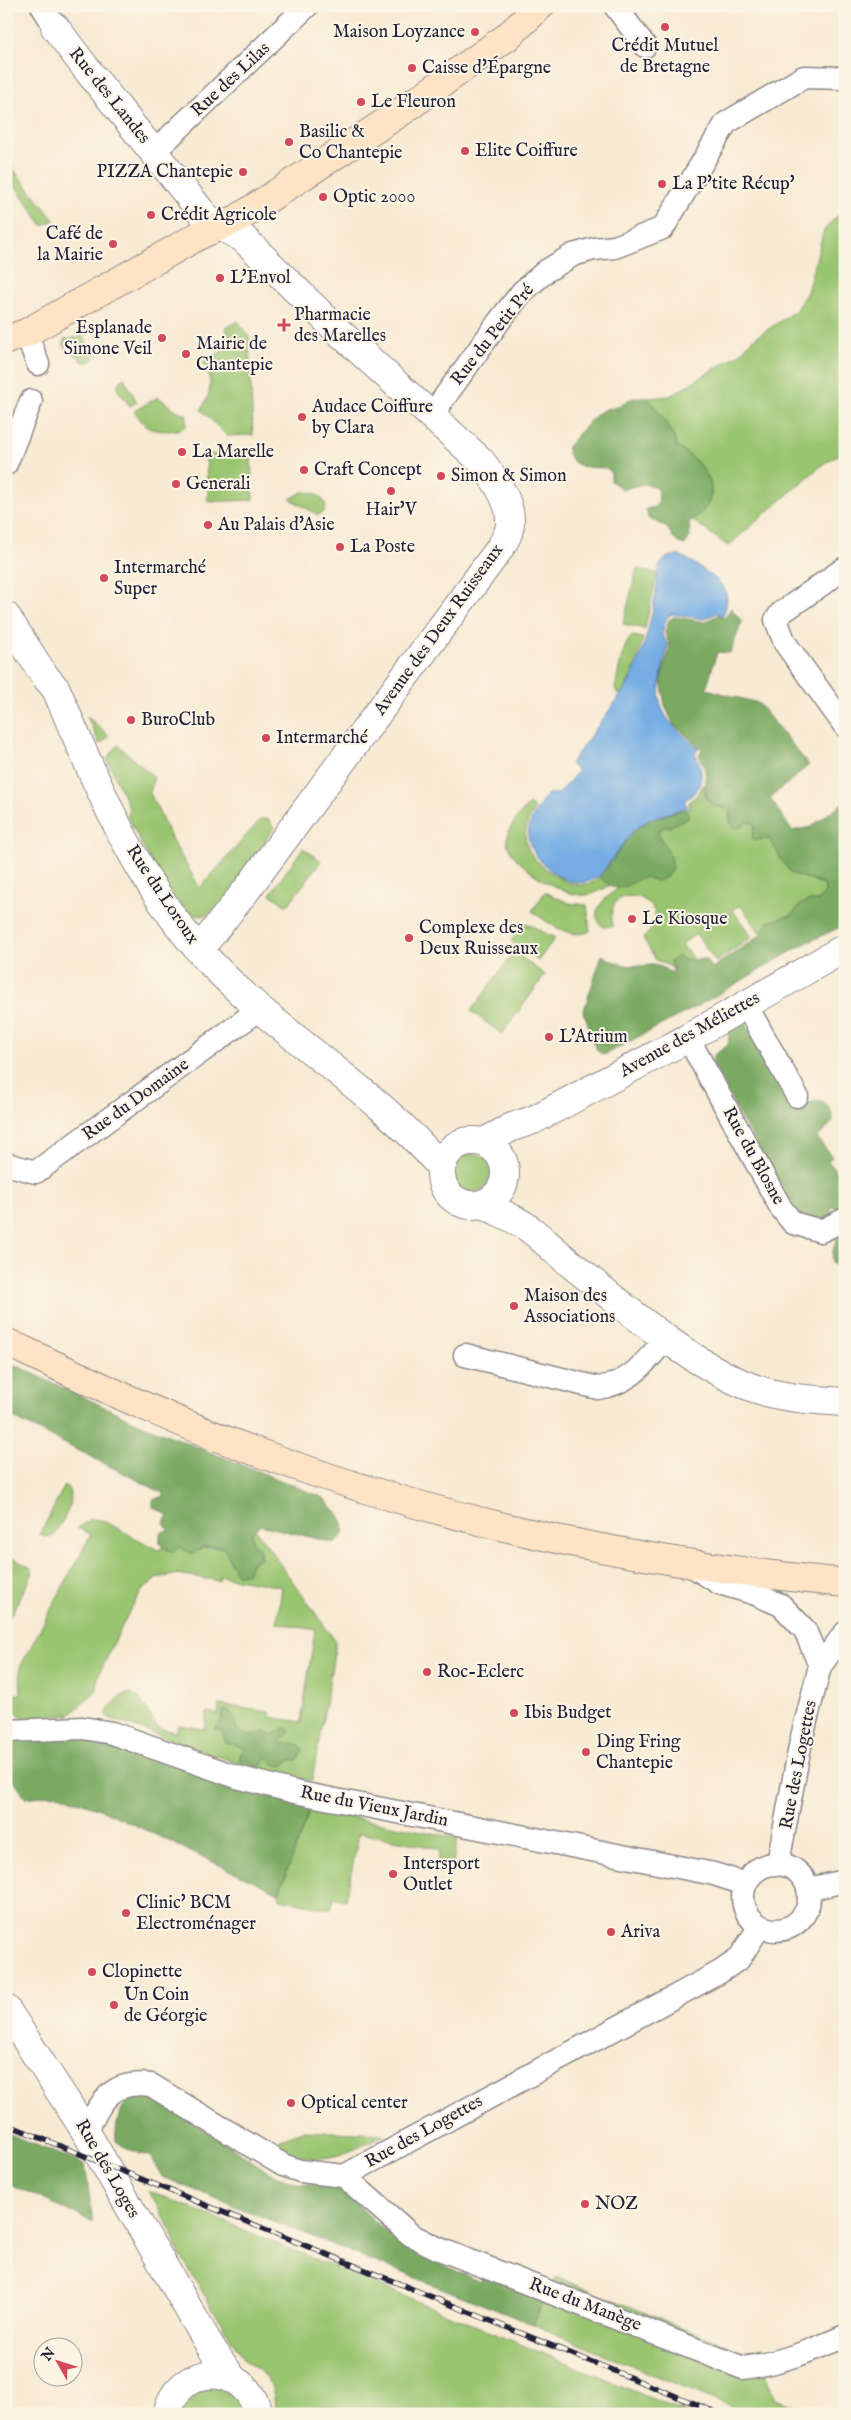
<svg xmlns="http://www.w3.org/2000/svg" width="851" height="2420" viewBox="0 0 851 2420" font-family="'IM FELL English',serif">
<rect width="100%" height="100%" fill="#fcf5e5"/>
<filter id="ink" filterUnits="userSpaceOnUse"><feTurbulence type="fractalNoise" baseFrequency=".02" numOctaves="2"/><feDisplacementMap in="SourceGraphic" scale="10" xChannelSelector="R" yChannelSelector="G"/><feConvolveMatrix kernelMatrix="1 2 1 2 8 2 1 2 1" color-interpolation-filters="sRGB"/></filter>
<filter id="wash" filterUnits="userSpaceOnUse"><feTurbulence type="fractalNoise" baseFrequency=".0096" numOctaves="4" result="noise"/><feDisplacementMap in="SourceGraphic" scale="20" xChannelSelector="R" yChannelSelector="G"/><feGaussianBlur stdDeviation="1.12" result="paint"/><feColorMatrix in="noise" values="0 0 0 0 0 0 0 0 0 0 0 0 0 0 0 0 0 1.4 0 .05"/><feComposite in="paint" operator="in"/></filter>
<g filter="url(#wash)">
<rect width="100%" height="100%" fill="#f8ead3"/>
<path fill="#99c470" stroke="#5e7356" d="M6 160 54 220 43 226 6 172Z
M845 208V451L823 464 728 546 692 520C727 493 708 466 677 447 672 428 660 412 647 398L670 396 741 353 752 340 795 311 807 292 824 230Z
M238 321 249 337 253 435 227 436 201 410C212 392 213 381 203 362L234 345 225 328Z
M83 335 95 358 87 363 80 360V357L67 350 63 344 65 338 69 340 75 337 76 339Z
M124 378 137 402 130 406 117 389 119 382Z
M158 397 176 410 187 415 186 426C179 432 160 432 151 429 144 426 138 416 134 411Z
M251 453 253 500 208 502 206 455Z
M302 492C313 492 321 495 326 505L324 512 318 515 290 499Z
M637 569 657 573 645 629 623 624Z
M633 636 643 638C638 657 633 678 621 694L617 693 615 688C618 676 622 642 633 636Z
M87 716 109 736 100 745Z
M118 745 154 777 150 793 173 842 200 888 261 819H269L274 828C261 846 229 900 213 911 207 915 199 918 192 914 171 905 138 837 127 816L129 808 107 759Z
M704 784 705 795 717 807 729 809 731 811 729 818 739 828 747 822 752 823 755 826 752 838 754 840 769 839 779 852 782 861 806 877 825 886V893L821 900 800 905 792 915 772 921 761 934 741 906 732 909 752 937 716 962 696 934 682 944 693 959 684 960 680 957 672 966 673 968 656 960 643 938C687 901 600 872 613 926L603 927C587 912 605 898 617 889L613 883C603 889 594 896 581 895 561 895 507 862 507 840 507 827 521 814 529 804L535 809C527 821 522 834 528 848 533 860 547 871 558 877 605 906 611 848 637 828 652 817 672 814 690 808L689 802 697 795Z
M303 848 321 861 289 904 285 905 270 894Z
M545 892 569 903 587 905 590 931C571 941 547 922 532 911Z
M526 923 555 938 538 961 511 941Z
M514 952 545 975 502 1034 471 1011Z
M454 1173a19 19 0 1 1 38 0a19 19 0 1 1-38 0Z
M65 1485C80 1499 62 1521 54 1535L46 1537 40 1534Z
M91 1519 102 1520 158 1550 163 1547 174 1552 179 1547 193 1554 203 1547H223L228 1553 230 1564H252L261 1553 253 1542 251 1533 255 1529 336 1642 312 1781 237 1763 109 1718 106 1713 119 1697 130 1693 139 1698 158 1728 176 1732 178 1725 205 1729 207 1712 218 1714 219 1705 270 1712V1717L301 1722 315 1630 277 1623 282 1587 220 1576 219 1581 178 1574 158 1578 144 1588 130 1610 98 1676 97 1690 70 1715 23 1718 7 1703 6 1695 21 1694 20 1667 91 1534 77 1528Z
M11 1557 31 1568 33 1573 6 1624V1584L12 1570 9 1561Z
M310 1809 458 1838 453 1863 438 1860 440 1849 359 1833 346 1900 334 1897 331 1909 280 1899 279 1893Z
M302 2131 385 2134C346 2155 315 2171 274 2144L273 2142Z
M148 2190 689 2414H275C275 2385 268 2374 244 2360L179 2253 168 2223Z
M556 2277 741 2351 763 2347 768 2381 776 2399 816 2414H748L532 2324Z
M218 2387 238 2398 245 2414H181C185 2393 201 2390 218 2387Z"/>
<path fill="#7aaa62" stroke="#4e664e" d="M639 397 647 398C660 412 672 428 677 447 695 458 720 479 708 504 704 512 695 516 689 523L690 537 685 545C673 543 674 536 667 528 662 523 654 522 648 518L646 509 655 507 659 501 657 489C645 479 635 488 622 489L611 481V473L607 468C590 467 570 470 567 448 574 439 596 410 607 409 609 408 612 409 614 408 625 404 625 399 639 397Z
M731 608 742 622 730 653 717 652 706 689 758 703 809 765 770 798 792 831 811 827 845 801V925L804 944 705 1002 604 1055C589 1049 592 1025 583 1013L602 955C623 968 630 966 653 965 659 965 666 970 672 973L673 968 670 962 678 956 684 960 705 959 712 968 759 936 768 922 792 915 800 905 808 901H818L825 893V886C817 879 805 879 795 875 784 870 777 849 769 839L754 840 752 838 755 826 752 823 747 822 739 828H734L730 823 729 809C696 803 709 794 705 770 704 765 701 759 699 755L702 749 674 725 665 706 661 679 670 646 665 633 669 620 674 617 705 622 718 615 725 618Z
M685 809 689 814 687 818 669 827 666 826 658 832C662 845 681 862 667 876 663 879 660 881 656 881 652 880 649 878 644 877 625 885 618 896 600 877L634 830 652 819Z
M741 1021 746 1023 800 1102 807 1104 819 1100C829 1105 833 1111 833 1122L817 1138 832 1157 828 1161 842 1178H845V1205L840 1209 831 1207V1215L823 1222 808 1220 798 1212 740 1117 712 1062 714 1055 728 1045 730 1025Z
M845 1226V1266L838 1268 832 1262C832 1250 836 1235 845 1226Z
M6 1361 143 1425 324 1498C336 1512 355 1527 335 1543L260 1525 251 1533 253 1542 259 1548 261 1558 253 1561 247 1574 238 1575C230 1566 230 1555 222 1547H203L193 1554 179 1547 174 1552 166 1549 160 1543V1533L168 1530 164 1523 168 1515 153 1507V1500L163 1496V1493L6 1414Z
M225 1710C237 1712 234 1721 237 1730 247 1737 255 1736 266 1732L272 1735 285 1728 288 1729 290 1732 280 1741 284 1744C291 1743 299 1741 303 1750L297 1760H291L281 1766 272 1763 267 1757 263 1764 256 1768 250 1762 240 1760V1754L246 1749 226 1742 221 1731 215 1729 221 1720 222 1712Z
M62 1734 108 1743 310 1809 279 1893 105 1811 58 1794 25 1798 17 1784 6 1776V1740Z
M140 2094 148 2096 224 2141 268 2172 296 2183 337 2186 401 2245 480 2282 483 2275 545 2297 532 2324 162 2177 151 2157 127 2149 116 2141C115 2124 120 2099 140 2094Z
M6 2133 85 2165 93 2222 6 2182Z"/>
<path fill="#75ade4" stroke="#4c6890" d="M677 555C686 557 693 563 701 568 722 583 733 589 723 616L717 613 704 619 671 614 666 619 662 634 668 645C655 701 651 711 699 748L695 753C705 773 704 788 684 801L688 807 652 818 634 830 599 876C592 881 583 884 574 882 555 879 529 855 528 835 528 820 540 806 547 794H559L578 771 570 764 627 686C646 651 655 606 659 566L666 558Z"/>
</g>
<g filter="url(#ink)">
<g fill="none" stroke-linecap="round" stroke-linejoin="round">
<defs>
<path id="minor" d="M42 6 55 27
M615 6 645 46
M154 152 307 6
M26 333 38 364
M431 416 500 320 522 292 546 271 573 255 594 249 615 247 663 228 726 123 804 77 845 78
M6 464 31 401
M845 568 781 613 776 620 785 643 845 726
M746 1005 797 1096
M688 1038 781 1208 793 1223 821 1231 845 1219
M6 1164 36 1172 249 1017 258 1007
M465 1355 598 1388C633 1383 645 1361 667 1338
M692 1566 719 1583 753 1593 781 1605 805 1630 820 1666
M6 1731 83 1728 112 1733 237 1777 295 1792 714 1874 745 1884
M778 1863 801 1741 820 1666 845 1633
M743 1897a33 33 0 1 1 66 0a33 33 0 1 1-66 0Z
M809 1889 845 1881
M86 2132C102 2100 111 2080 151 2085L283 2165 300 2171 344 2176 720 1972 739 1959 760 1926
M344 2176 411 2235 437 2248 743 2368C780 2363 811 2351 845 2336"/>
<path id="tertiary" d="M55 27 85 67 208 220 243 238 339 332 480 460C495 479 517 508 508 533 506 539 502 545 498 551L248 888 199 950
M6 616 44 675 56 689C95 780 133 875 199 950 271 1032 371 1084 441 1167
M441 1173a32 32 0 1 1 64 0a32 32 0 1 1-64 0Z
M484 1142 512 1127 533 1120 688 1038 845 948
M483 1204C498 1212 514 1218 527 1227 542 1238 556 1252 571 1264 621 1305 703 1375 766 1392 792 1399 818 1400 845 1402
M6 2009 86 2132 210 2346 232 2378
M167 2414C178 2362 247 2361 258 2414"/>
<path id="secondary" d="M6 340 26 333 200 235 237 219 398 114 507 37 540 6
M6 1342C91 1382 176 1423 265 1455 452 1524 647 1564 845 1583"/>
</defs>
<use href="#minor" stroke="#8d8687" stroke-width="25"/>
<use href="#tertiary" stroke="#8d8687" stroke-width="30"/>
<use href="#secondary" stroke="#8d8687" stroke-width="30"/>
<use href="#minor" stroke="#fff" stroke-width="22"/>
<use href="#tertiary" stroke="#fff" stroke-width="28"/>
<use href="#secondary" stroke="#fee4c5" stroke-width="28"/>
<defs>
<path id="rail" d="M6 2124 720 2414"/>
</defs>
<use href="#rail" stroke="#22223b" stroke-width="5.5"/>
<use href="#rail" stroke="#fcf5e5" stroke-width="4" stroke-dasharray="11" stroke-linecap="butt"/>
</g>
</g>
<g fill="#d1495b" stroke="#fcf5e5" stroke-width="2">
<circle cx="665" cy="27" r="5"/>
<circle cx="475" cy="32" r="5"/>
<circle cx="412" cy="68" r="5"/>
<circle cx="361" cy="102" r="5"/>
<circle cx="289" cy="142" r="5"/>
<circle cx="465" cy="151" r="5"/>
<circle cx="243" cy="172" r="5"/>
<circle cx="662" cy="184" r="5"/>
<circle cx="323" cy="197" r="5"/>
<circle cx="151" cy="215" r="5"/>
<circle cx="113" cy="244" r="5"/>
<circle cx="220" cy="278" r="5"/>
<path d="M281.5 317.5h5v5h5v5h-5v5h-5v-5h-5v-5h5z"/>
<circle cx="162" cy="338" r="5"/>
<circle cx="186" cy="354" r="5"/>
<circle cx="302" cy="417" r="5"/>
<circle cx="182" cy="452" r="5"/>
<circle cx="304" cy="470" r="5"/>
<circle cx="441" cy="476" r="5"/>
<circle cx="176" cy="484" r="5"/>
<circle cx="391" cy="491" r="5"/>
<circle cx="208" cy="525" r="5"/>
<circle cx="340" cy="547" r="5"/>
<circle cx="104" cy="578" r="5"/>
<circle cx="131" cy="720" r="5"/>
<circle cx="266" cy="738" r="5"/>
<circle cx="632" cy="919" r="5"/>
<circle cx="409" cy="938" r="5"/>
<circle cx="549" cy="1037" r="5"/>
<circle cx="514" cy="1306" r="5"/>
<circle cx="427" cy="1672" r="5"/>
<circle cx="514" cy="1713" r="5"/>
<circle cx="586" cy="1752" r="5"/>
<circle cx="393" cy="1874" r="5"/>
<circle cx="126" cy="1913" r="5"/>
<circle cx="611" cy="1932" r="5"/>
<circle cx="92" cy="1972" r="5"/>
<circle cx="114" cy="2005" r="5"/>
<circle cx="291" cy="2103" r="5"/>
<circle cx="585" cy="2204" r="5"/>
</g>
<g text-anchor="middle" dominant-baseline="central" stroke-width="4" stroke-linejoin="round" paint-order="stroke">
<g font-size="18" fill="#22223b" stroke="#fcf5e5" text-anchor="start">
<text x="465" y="32" text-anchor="end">Maison Loyzance</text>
<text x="665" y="46" text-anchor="middle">Crédit Mutuel<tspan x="665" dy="21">de Bretagne</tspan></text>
<text x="422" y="68">Caisse d'Épargne</text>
<text x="371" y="102">Le Fleuron</text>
<text x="299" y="132">Basilic &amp;<tspan x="299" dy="21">Co Chantepie</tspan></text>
<text x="475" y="151">Elite Coiffure</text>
<text x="233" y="172" text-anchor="end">PIZZA Chantepie</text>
<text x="672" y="184">La P'tite Récup'</text>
<text x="333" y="197">Optic 2000</text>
<text x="161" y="215">Crédit Agricole</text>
<text x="103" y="234" text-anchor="end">Café de<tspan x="103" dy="21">la Mairie</tspan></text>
<text x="230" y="278">L'Envol</text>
<text x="294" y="315">Pharmacie<tspan x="294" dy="21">des Marelles</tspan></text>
<text x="152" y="328" text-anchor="end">Esplanade<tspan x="152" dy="21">Simone Veil</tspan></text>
<text x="196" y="344">Mairie de<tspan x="196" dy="21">Chantepie</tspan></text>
<text x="312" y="407">Audace Coiffure<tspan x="312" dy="21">by Clara</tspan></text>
<text x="192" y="452">La Marelle</text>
<text x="314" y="470">Craft Concept</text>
<text x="451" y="476">Simon &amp; Simon</text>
<text x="186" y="484">Generali</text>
<text x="391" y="510" text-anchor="middle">Hair'V</text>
<text x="218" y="525">Au Palais d'Asie</text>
<text x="350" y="547">La Poste</text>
<text x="114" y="568">Intermarché<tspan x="114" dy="21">Super</tspan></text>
<text x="141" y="720">BuroClub</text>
<text x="276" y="738">Intermarché</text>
<text x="642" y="919">Le Kiosque</text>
<text x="419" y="928">Complexe des<tspan x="419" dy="21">Deux Ruisseaux</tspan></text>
<text x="559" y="1037">L'Atrium</text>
<text x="524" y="1296">Maison des<tspan x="524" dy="21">Associations</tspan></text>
<text x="437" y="1672">Roc-Eclerc</text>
<text x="524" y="1713">Ibis Budget</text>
<text x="596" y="1742">Ding Fring<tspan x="596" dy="21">Chantepie</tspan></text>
<text x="403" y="1864">Intersport<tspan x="403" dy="21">Outlet</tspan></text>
<text x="136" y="1903">Clinic' BCM<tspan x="136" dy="21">Electroménager</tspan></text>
<text x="621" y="1932">Ariva</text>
<text x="102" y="1972">Clopinette</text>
<text x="124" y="1995">Un Coin<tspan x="124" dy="21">de Géorgie</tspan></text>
<text x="301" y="2103">Optical center</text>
<text x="595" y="2204">NOZ</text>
</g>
<g font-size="18" fill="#22223b" stroke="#fcf5e5">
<text transform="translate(231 80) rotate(-43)">Rue des Lilas</text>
<text transform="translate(109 96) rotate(51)">Rue des Landes</text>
<text transform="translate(493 335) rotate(-52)">Rue du Petit Pré</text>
<text transform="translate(439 630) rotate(-54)">Avenue des Deux Ruisseaux</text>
<text transform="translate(162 895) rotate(56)">Rue du Loroux</text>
<text transform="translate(690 1035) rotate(-29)">Avenue des Méliettes</text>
<text transform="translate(136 1100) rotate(-36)">Rue du Domaine</text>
<text transform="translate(753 1156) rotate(61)">Rue du Blosne</text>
<text transform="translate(799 1765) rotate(-79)">Rue des Logettes</text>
<text transform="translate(374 1807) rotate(11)">Rue du Vieux Jardin</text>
<text transform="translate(424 2132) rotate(-29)">Rue des Logettes</text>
<text transform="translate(107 2169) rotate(60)">Rue des Loges</text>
<text transform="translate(585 2305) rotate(21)">Rue du Manège</text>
</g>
</g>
<rect width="851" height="2420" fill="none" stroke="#fcf5e5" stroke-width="25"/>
<g transform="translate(58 2362) rotate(309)"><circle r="24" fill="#fcf5e5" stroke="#a5a1a1"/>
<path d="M0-4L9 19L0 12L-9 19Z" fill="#d1495b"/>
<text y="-8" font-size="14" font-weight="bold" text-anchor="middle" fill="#22223b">N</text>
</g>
</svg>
